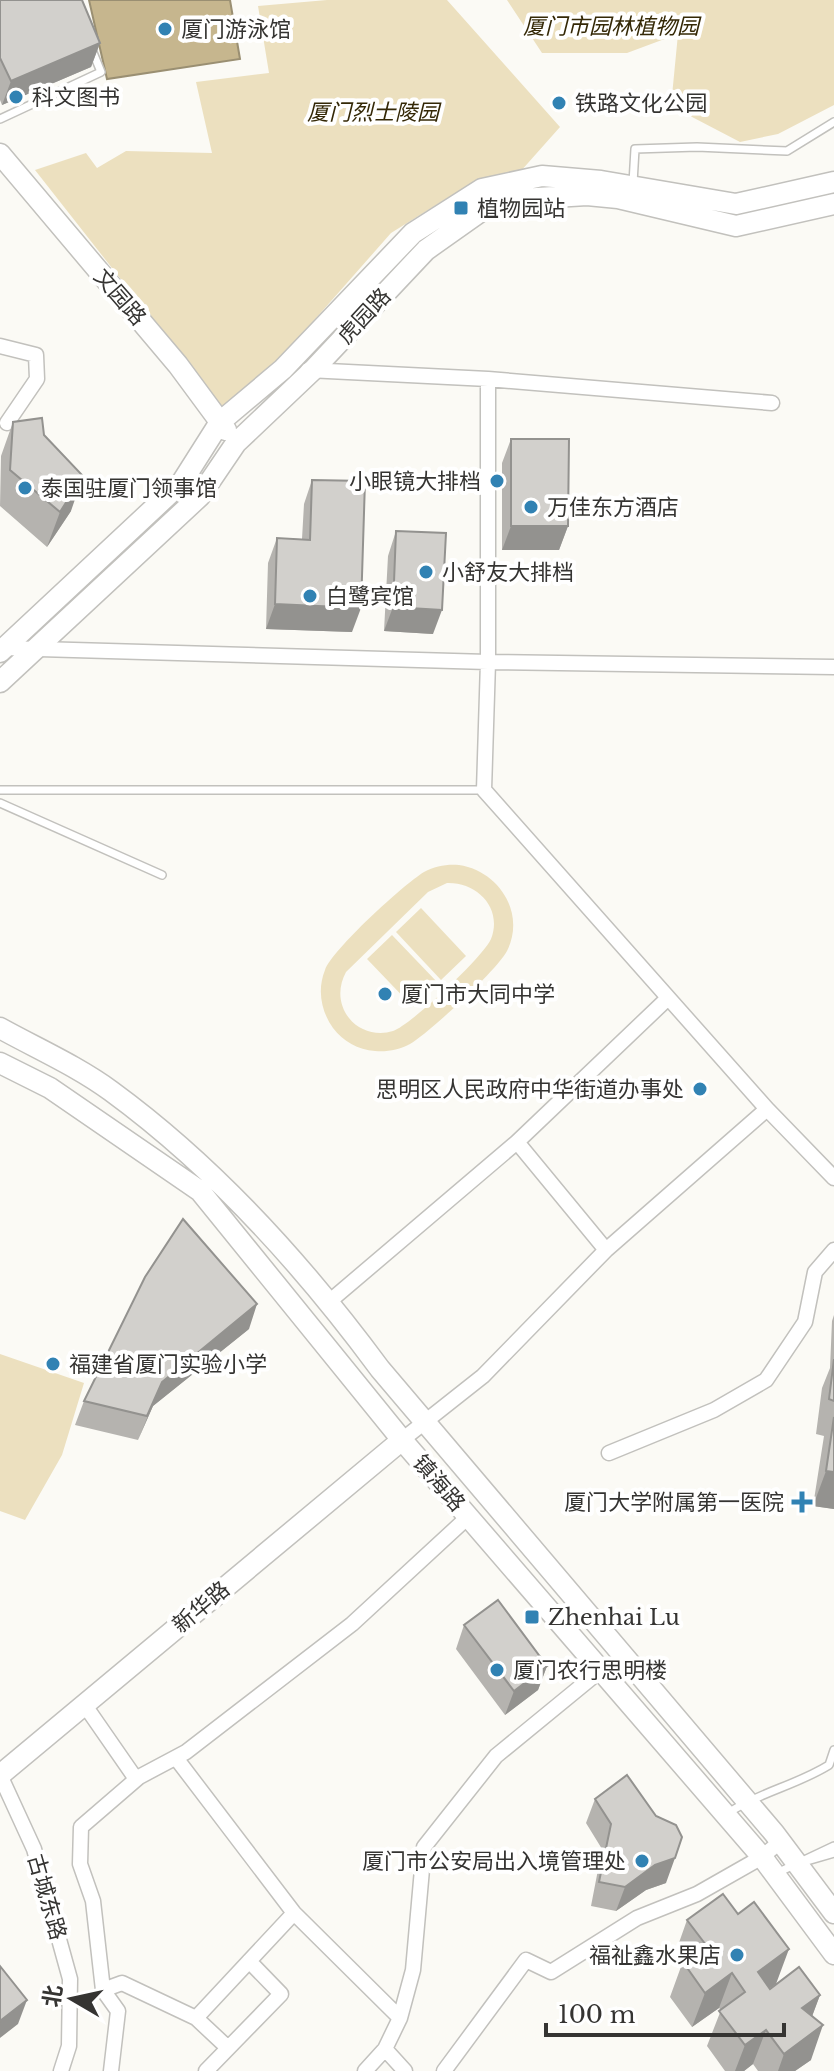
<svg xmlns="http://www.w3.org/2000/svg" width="834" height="2071" viewBox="0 0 834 2071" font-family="'Libre Baskerville','Noto Sans SC',serif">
<rect width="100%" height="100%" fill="#fbfaf5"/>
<path fill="#ece0bf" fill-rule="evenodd" d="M327 0H447L560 127 520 172 449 197 391 233 229 417 35 170 86 153 97 168 126 151 212 153 196 82 269 73 258 6Z
M507 0H834V105L778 134 740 142 671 106 678 34 627 53H542Z
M459 865C499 871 526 913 507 951 497 970 429 1033 410 1044 399 1050 387 1052 375 1051 358 1050 343 1041 333 1028 321 1011 317 990 325 970 333 949 403 885 424 872 435 866 447 864 459 865ZM447 883C477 882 503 908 491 939 483 957 411 1025 393 1031 377 1036 359 1031 349 1018 338 1004 338 987 346 972L428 892Z
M421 908 466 956 441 980 396 932Z
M392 935 438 983 413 1007 367 959Z
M0 1354 84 1383 62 1455 25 1520 0 1511Z"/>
<path fill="#c6b68e" stroke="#9a8f72" stroke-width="2" d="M89 0H230L240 59 107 79Z"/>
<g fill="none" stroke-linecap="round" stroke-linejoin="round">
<defs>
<path id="lane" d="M0 119 101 72 92 50
M633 183 635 149 697 147 787 151 834 122
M0 790H484
M0 803 162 875
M728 1813C762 1791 795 1786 829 1765L834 1750
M807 1861 834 1853
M777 1873 834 1846"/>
<path id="street" d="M0 346 36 355 37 379 7 423
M488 379 772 403
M4 648 488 662V379L308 370
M767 1109 484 790 488 662 834 667
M517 1142 668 998
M606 1250 767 1109 834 1178
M330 1301 517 1142 606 1250 483 1376 402 1440
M609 1453 714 1410 766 1380 805 1322 815 1272 834 1250
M84 1704 136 1779
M176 1758 294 1913 400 2018
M0 1775 34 1849 70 1979 69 2046 61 2071
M103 1990 122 1983 196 2018 228 2048
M196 2018 294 1913
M385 2049 405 2071
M111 2071 118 2011 103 1990 93 1901 80 1864 81 1827 139 1777 186 1752 352 1624 468 1517
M206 2071 281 1994 249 1961
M365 2071 385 2049 400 2018 413 1970 424 1847 496 1756 601 1670
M444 2071 526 1960 551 1972 637 1918 697 1894 762 1857 781 1841"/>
<path id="secondary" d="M0 154 178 365 226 430
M0 652 182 482 220 422 283 369 413 233 482 189 542 176 601 181 736 204 834 182
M0 682 200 496 236 443 313 370 426 250 481 211 521 199 587 195 618 198 736 226 834 204
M0 1028C36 1048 77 1066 111 1091 215 1167 304 1266 380 1369L774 1833 834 1913
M0 1063 50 1088 200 1191 402 1440 762 1857 834 1954
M0 1775 402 1440"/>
</defs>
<use href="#lane" stroke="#c2c1bd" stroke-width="10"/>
<use href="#street" stroke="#c2c1bd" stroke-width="17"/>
<use href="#secondary" stroke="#c2c1bd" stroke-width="23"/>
<use href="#lane" stroke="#fff" stroke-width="7"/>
<use href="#street" stroke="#fff" stroke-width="14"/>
<use href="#secondary" stroke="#fff" stroke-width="20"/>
</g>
<path fill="#b5b3af" d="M0 0 100 43 91 67 2 105 0 100Z
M13 422 44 435 71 511 47 547 0 506 1 456Z
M511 439 568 526 559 550H502V463Z
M312 480 352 632 266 629 268 563 277 538 302 539 304 504Z
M396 531 433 634 384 631 388 556Z
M834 1315V1509L813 1506 824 1436 816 1434 822 1388 830 1368 832 1321Z
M249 1329 153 1406 138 1440 75 1425 84 1401Z
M464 1625 547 1666 538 1690 505 1715 456 1649Z
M595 1799 666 1883 646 1890 616 1911 591 1906 602 1849 586 1823Z
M687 1920 770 1988 820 1995 812 2016 811 2060 795 2071H758L753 2064 744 2071H725L707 2046 721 2010 719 2008 692 2027 670 1997 682 1964 675 1954Z"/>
<path fill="#93928f" d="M100 43 91 67 2 105 11 81Z
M83 476 71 511 47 547 60 512Z
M511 526H568L559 550H502Z
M275 604 361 608 352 632 266 629Z
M393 607 442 610 433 634 384 631Z
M257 1304 249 1329 153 1406 138 1440 162 1382Z
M826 1471 834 1472V1509L813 1506Z
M547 1666 538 1690 505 1715 514 1691Z
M675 1858 666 1883 646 1890 616 1911 625 1887 655 1865Z
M789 1949 776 1984 745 2006 758 1972Z
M732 1973 719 2008 692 2027 705 1993Z
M820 1995 807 2030 802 2008Z
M27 2000 18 2024 0 2038V2021Z
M823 2025 811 2060 795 2071H778L784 2054Z
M766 2030 753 2064 744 2071H735L745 2045Z"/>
<path fill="#d2d0cc" stroke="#93928f" stroke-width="2" d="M0 0H82L100 43 11 81 0 58Z
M42 418 44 435 83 476 60 512 10 470 13 422Z
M511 439H569L568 526H511Z
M312 480 365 481 361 608 275 604 277 538 310 540Z
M396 531 446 533 442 610 393 607Z
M183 1219 257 1304 162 1382 147 1416 84 1401 145 1277Z
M834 1359V1401L829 1399Z
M834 1417V1472L826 1471Z
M498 1600 547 1666 514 1691 464 1625Z
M627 1775 656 1816 676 1825 682 1837 675 1858 655 1865 625 1887 599 1882 611 1824 595 1799Z
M723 1894 738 1914 754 1902 789 1949 758 1972 770 1989 799 1967 820 1995 802 2008 823 2025 784 2054 766 2030 745 2045 719 2011 745 1992 732 1973 705 1993 683 1962 706 1945 687 1920Z
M0 1966 27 2000 0 2021Z"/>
<g fill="#3182b3" stroke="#fff" stroke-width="3">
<circle cx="165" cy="29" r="8"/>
<circle cx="16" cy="97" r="8"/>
<circle cx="559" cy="103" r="8"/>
<rect x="453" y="200" width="16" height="16" rx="4"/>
<circle cx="497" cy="481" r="8"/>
<circle cx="25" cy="488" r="8"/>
<circle cx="531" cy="507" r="8"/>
<circle cx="426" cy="572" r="8"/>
<circle cx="310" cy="596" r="8"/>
<circle cx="385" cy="994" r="8"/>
<circle cx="700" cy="1089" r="8"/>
<circle cx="53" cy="1364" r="8"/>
<path d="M798 1490h8v8h8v8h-8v8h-8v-8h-8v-8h8z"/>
<rect x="524" y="1609" width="16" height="16" rx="4"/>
<circle cx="497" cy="1670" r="8"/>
<circle cx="642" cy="1861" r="8"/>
<circle cx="737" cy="1955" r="8"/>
</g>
<g text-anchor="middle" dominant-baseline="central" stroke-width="8" stroke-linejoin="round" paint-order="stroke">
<g font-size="22" font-style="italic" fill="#342806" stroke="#fff">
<text x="611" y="26">厦门市园林植物园</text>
<text x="373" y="112">厦门烈士陵园</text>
</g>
<g font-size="22" fill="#353432" stroke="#fff" text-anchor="start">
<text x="181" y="29">厦门游泳馆</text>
<text x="32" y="97">科文图书</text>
<text x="575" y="103">铁路文化公园</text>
<text x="477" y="208">植物园站</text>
<text x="481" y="481" text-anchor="end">小眼镜大排档</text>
<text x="41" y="488">泰国驻厦门领事馆</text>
<text x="547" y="507">万佳东方酒店</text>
<text x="442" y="572">小舒友大排档</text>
<text x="326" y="596">白鹭宾馆</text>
<text x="401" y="994">厦门市大同中学</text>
<text x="684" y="1089" text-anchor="end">思明区人民政府中华街道办事处</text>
<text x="69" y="1364">福建省厦门实验小学</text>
<text x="784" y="1502" text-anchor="end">厦门大学附属第一医院</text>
<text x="548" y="1617">Zhenhai Lu</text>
<text x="513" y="1670">厦门农行思明楼</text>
<text x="626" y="1861" text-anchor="end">厦门市公安局出入境管理处</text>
<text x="721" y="1955" text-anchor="end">福祉鑫水果店</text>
</g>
<g font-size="22" fill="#353432" stroke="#fff">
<text transform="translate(120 297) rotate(49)">文园路</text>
<text transform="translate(364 316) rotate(-47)">虎园路</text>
<text transform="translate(439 1483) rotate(49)">镇海路</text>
<text transform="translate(201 1607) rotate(-40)">新华路</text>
<text transform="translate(47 1897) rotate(74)">古城东路</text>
</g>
</g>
<g transform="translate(72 1999) rotate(279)" stroke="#ffffff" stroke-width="6" paint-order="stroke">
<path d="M0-6L14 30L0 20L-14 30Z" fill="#353432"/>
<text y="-12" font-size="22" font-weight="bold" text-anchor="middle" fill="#353432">北</text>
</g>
<path d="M546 2023v12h238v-12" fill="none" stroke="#353432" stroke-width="4"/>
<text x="558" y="2023" font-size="24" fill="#353432" stroke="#ffffff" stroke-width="6" paint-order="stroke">100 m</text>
</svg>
